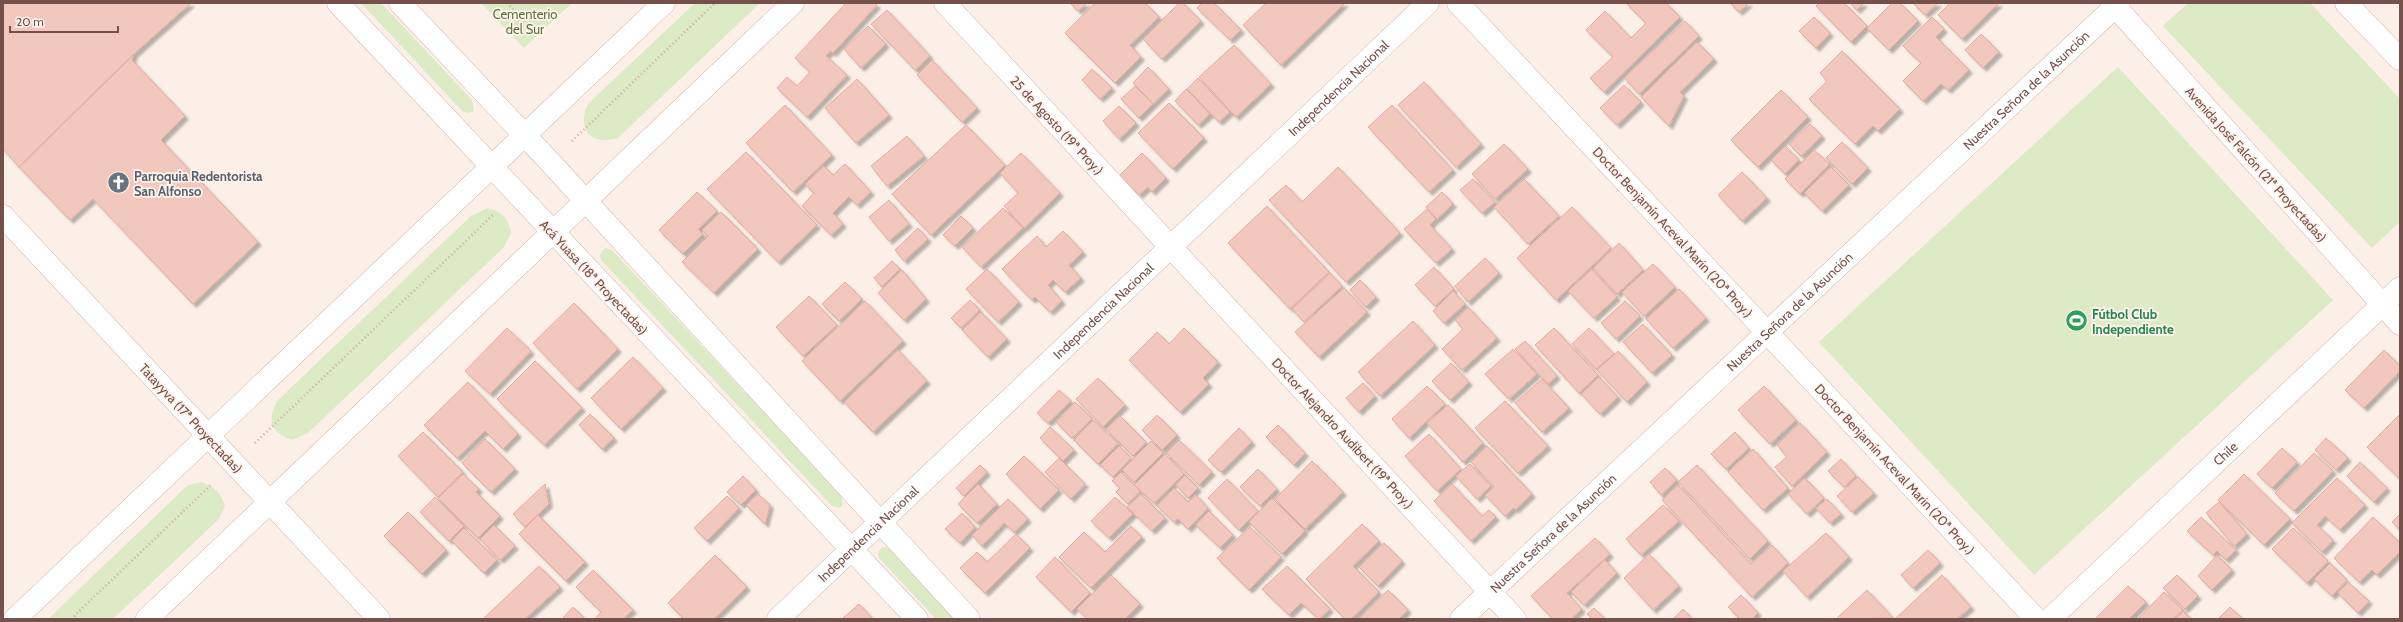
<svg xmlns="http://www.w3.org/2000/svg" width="2403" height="622" viewBox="0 0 2403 622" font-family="Cabin,sans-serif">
<defs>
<filter id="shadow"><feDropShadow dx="3.5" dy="3.5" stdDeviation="1" flood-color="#0004"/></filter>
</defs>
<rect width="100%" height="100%" fill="#fcefe7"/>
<path fill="#dceac5" d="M361 3H381L472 100 474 111 467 113 462 111Z
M481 3H572L524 48Z
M695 3H760L618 138C591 146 576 130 588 104Z
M2188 3H2310L2400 99V222L2372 248 2163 26Z
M2118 67 2333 300 2034 575 1819 342Z
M488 208C503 212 508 218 511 233L503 248 308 433 292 440C270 431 267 422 277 401L471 216Z
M605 248 612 250 842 496V506L839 508 832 506 601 260 600 255Z
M201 482C214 486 221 493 225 506L219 519 113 619H48L187 486Z
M882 547 890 548 956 619H936L879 558 878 553Z"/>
<path fill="#f2c7be" stroke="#e4aa9f" filter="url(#shadow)" d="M3 3H191L134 54 19 167 3 149Z
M846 3H875L877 5 833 53 830 51 826 56 847 75 807 117 777 88 787 77 797 86 810 72 795 58Z
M1070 3H1087L1078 11Z
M1095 3H1145L1159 17 1130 45 1141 57 1115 83 1065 33Z
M1179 3H1183L1201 21 1162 59 1143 39Z
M1202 3H1214L1241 30 1230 40 1197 8Z
M1266 3H1345L1281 65 1243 25Z
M1626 3H1666L1680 17 1604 92 1590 78 1613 57 1586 30 1605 11 1631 38 1646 23Z
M1730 3H1749L1739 12Z
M1819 3H1844L1867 26 1851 42 1816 6Z
M1850 3H1864L1857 10Z
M1892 3H1900L1918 21 1889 50 1867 28Z
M1913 3H1938L1925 15Z
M1950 3H1999L1962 39 1938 15Z
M887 10 930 56 915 70 871 24Z
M1814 17 1830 33 1816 48 1799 31Z
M1932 17 1944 29 1936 37 1969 70 1948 90 1941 84 1923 101 1903 81 1921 63 1903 46Z
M1685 21 1699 36 1639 94 1624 78Z
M868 26 886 44 861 68 844 49Z
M1981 34 1999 52 1983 68 1965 50Z
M1697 42 1714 59 1680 92 1684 96 1669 126 1641 97Z
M1234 45 1271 84 1236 117 1199 77Z
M1842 51 1900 109 1878 131 1873 126 1855 144 1809 99 1827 81 1820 73Z
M134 54 132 60 185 116 161 140 258 242 193 304 93 199 70 220 19 167Z
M932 60 977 108 962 122 917 75Z
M1148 67 1169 89 1153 104 1133 83Z
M1092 69 1112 88 1100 99 1082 80Z
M1198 78 1230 112 1219 122 1187 89Z
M857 79 889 115 856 143 825 108Z
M1424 82 1481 144 1456 167 1398 105Z
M1624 85 1641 102 1617 125 1600 108Z
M1135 86 1153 104 1139 118 1121 99Z
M1186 89 1210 114 1198 125 1175 101Z
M1781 90 1808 117 1758 167 1731 140Z
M1169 103 1204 138 1173 169 1138 133Z
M785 105 832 155 793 192 746 143Z
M1392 105 1453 170 1429 192 1368 127Z
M1119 106 1136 123 1119 139 1103 121Z
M1810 124 1822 136 1801 156 1789 144Z
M966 125 1005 165 931 235 892 194Z
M907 136 924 156 887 186 871 166Z
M1842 142 1868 168 1852 184 1826 158Z
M1504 144 1528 169 1495 199 1472 174Z
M1785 146 1799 160 1785 174 1771 160Z
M1814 150 1830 164 1800 194 1785 179Z
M746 152 817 225 778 262 707 189Z
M1021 153 1060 193 1024 228 1004 206 1018 193 1000 173Z
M1142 153 1166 178 1152 192 1148 187 1139 195 1119 176Z
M845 164 871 192 857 205 849 197 833 213 843 224 831 235 802 206 814 193 805 184 824 166 833 175Z
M1338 167 1400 233 1346 282 1269 200 1286 185 1302 202Z
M1831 167 1849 185 1822 211 1804 193Z
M1742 172 1767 198 1742 221 1718 195Z
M1473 179 1495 202 1482 213 1460 190Z
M1524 179 1559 216 1528 244 1494 207Z
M697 192 717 211 698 229 703 234 683 254 659 230Z
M1442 192 1453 204 1437 219 1426 207Z
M889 200 909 224 889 241 869 217Z
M1267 206 1329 272 1290 309 1228 243Z
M1572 207 1611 248 1556 300 1517 258Z
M1003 208 1023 228 981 267 962 247Z
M1427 209 1436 219 1430 225 1452 249 1436 263 1404 229Z
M721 212 758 249 714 293 682 262 708 236 702 230Z
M961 216 973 228 955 246 943 235Z
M918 228 928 239 904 261 895 250Z
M1063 231 1083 252 1069 265 1081 278 1065 292 1053 280 1048 285 1062 301 1050 312 1035 297 1032 300 1002 269 1037 236 1046 247Z
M1619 243 1643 270 1617 294 1593 268Z
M1485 258 1499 273 1468 302 1455 286Z
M892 261 900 269 882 287 874 278Z
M1653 264 1675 287 1644 316 1622 292Z
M1434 267 1454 289 1435 306 1415 285Z
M987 269 1019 302 998 322 966 289Z
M1592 269 1617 297 1594 318 1568 291Z
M902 270 926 299 904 320 878 293Z
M1330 273 1342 286 1304 322 1292 309Z
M1360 280 1376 297 1366 307 1350 290Z
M845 282 862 299 839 321 822 304Z
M1344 288 1367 312 1319 357 1295 332Z
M1679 289 1706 318 1673 348 1646 319Z
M1453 291 1465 304 1444 323 1433 311Z
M809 296 837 325 803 356 776 327Z
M970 300 980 310 961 328 951 318Z
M865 301 903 341 840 401 802 361Z
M1625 301 1640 316 1616 339 1601 323Z
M574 303 618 349 577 389 533 343Z
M1468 307 1497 338 1462 370 1442 349 1463 329 1455 320Z
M981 312 1007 339 988 357 962 330Z
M1413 321 1435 345 1380 396 1358 372Z
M1643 324 1672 355 1652 373 1623 342Z
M507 328 531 351 490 394 465 371Z
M1184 328 1218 362 1203 378 1209 384 1180 412 1129 360 1157 332 1169 344Z
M1554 328 1598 375 1579 393 1535 345Z
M1589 328 1614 354 1596 369 1572 344Z
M1525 341 1557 376 1548 384 1515 349Z
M1513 349 1537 374 1509 399 1485 374Z
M898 350 927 381 873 432 844 402Z
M2384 350 2400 366V371L2364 408 2345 390Z
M1618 351 1647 382 1627 402 1597 370Z
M633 357 663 388 621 429 591 398Z
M535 361 582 408 544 445 497 399Z
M1451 363 1469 382 1450 400 1432 381Z
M1599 377 1618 397 1600 414 1581 394Z
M1098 378 1125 405 1103 427 1076 399Z
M1542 379 1569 408 1542 432 1515 403Z
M468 382 518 434 503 449 485 431 457 458 424 425Z
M1363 383 1375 396 1359 412 1346 398Z
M1427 386 1445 404 1409 438 1392 419Z
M1764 386 1796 420 1770 444 1738 410Z
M1059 390 1071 401 1048 423 1037 413Z
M1505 401 1548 446 1518 473 1475 428Z
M1075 402 1092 419 1072 438 1056 422Z
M1448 405 1483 443 1463 462 1427 423Z
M590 414 614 438 602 449 579 425Z
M2400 414V479L2367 447Z
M1157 415 1177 435 1162 450 1142 430Z
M1120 416 1146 442 1133 456 1106 429Z
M1093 420 1118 443 1098 464 1074 440Z
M1800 423 1827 452 1792 486 1775 467 1787 457 1777 445Z
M1278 425 1305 453 1294 465 1266 437Z
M1050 427 1074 450 1063 461 1040 438Z
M1239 428 1252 442 1221 472 1208 460Z
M423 432 463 472 438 497 398 456Z
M1735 432 1749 448 1726 469 1711 454Z
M1429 434 1461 469 1437 491 1405 456Z
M2326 438 2348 458 2336 470 2315 450Z
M485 439 515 469 491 492 462 463Z
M1179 440 1212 472 1199 485 1166 453Z
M1151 441 1163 453 1134 482 1122 470Z
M1119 446 1131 458 1113 477 1100 465Z
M1487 446 1532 494 1515 510 1514 508 1505 516 1485 495 1494 487 1471 462Z
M2282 448 2297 462 2272 488 2257 474Z
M1753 449 1788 488 1763 510 1728 472Z
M2314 453 2333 471 2294 511 2275 493Z
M1165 454 1184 474 1154 503 1134 485Z
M1024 456 1059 490 1040 509 1006 474Z
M1059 458 1085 484 1071 499 1045 472Z
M1841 459 1856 476 1844 487 1828 471Z
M1312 461 1343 492 1305 529 1275 499Z
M2360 462 2387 488 2374 502 2347 476Z
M1470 464 1491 486 1477 499 1456 476Z
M980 465 987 472 964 496 956 488Z
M1697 465 1768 541 1750 559 1678 482Z
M1665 468 1677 480 1661 495 1650 482Z
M1258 469 1277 489 1260 506 1240 487Z
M1121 472 1140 491 1128 504 1116 492 1120 488 1112 481Z
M463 474 479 489 476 492 500 516 478 538 438 498Z
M2244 474 2290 519 2264 545 2218 500Z
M1185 475 1198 488 1188 498 1176 485Z
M743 476 756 490 741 505 727 492Z
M1858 477 1874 493 1852 512 1837 496Z
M1805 478 1824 498 1807 514 1788 494Z
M2337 478 2365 505 2340 530 2325 516 2317 525 2333 540 2322 552 2292 523Z
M1227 479 1258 511 1239 530 1208 498Z
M545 484 549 504 525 527 513 514Z
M978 484 997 504 977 523 958 504Z
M1452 484 1482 516 1489 510 1496 517 1471 541 1434 501Z
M1678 485 1751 564 1772 545 1788 563 1752 597 1662 500Z
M1174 488 1188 502 1196 495 1208 508 1188 529 1178 519 1174 522 1157 506Z
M758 494 770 505 765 524 746 505Z
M1141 494 1165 518 1152 531 1127 507Z
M727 496 739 508 707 541 694 528Z
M435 497 464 526 449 541 420 512Z
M1115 497 1133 514 1109 538 1091 521Z
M1272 498 1305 531 1282 554 1249 522Z
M1008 499 1028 519 1014 532 1004 523 982 546 972 535Z
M1827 499 1841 514 1830 523 1816 508Z
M2219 502 2247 534 2234 546 2206 513Z
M1663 505 1679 521 1641 555 1626 539Z
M1209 511 1233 535 1220 548 1196 525Z
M408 512 446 550 422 574 384 536Z
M962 513 975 527 960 543 945 529Z
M2400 514V530L2392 522Z
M538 515 585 562 566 581 519 534Z
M2201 517 2236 550 2226 560 2217 551 2213 555 2187 531Z
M2373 517 2400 543V552L2377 575 2372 570 2359 582 2334 558Z
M1362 524 1379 541 1353 566 1379 592 1351 619H1345L1306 579Z
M494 525 515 546 500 560 480 539Z
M1131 526 1142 537 1091 588 1059 557 1084 532 1105 552Z
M1250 527 1281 557 1249 590 1217 558Z
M464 528 497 560 484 573 452 541Z
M2293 528 2328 561 2307 583 2272 549Z
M1826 533 1849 557 1807 597 1783 571Z
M1016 534 1030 548 985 593 960 568 977 552 987 562Z
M1595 538 1610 554 1567 593 1582 609 1571 619H1553L1531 596Z
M1384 543 1402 561 1378 586 1359 567Z
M1928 550 1940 563 1913 588 1901 575Z
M1649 554 1679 586 1653 610 1624 578Z
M715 555 747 587 714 619H684L668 603Z
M2217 555 2232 570 2212 590 2198 576Z
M1055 557 1090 593 1071 612 1036 577Z
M1605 560 1617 573 1584 605 1571 592Z
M2330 563 2347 580 2332 596 2314 579Z
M539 566 560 587 525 619H483Z
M1287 566 1330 609 1319 619 1301 603 1289 615 1262 589Z
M593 570 633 610 623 619H595L601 612 576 587Z
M1111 575 1140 604 1125 619H1088L1077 609Z
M1942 575 1971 607 1957 619H1895Z
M2177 575 2198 596 2185 609 2163 588Z
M2348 582 2369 601 2358 613 2338 593Z
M2128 586 2146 602 2129 619H2095Z
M1388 590 1408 610 1399 619H1358Z
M1867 590 1893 618 1836 619Z
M2164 592 2183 610 2173 619H2138Z
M1741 595 1758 613 1752 619H1740L1728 607Z
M859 604 873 619H842Z
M573 607 585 619H562Z
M2230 607 2243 619H2218Z
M1594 608 1605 619H1592L1587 614Z
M1683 609 1692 619H1673Z
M2183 611 2191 619H2176Z"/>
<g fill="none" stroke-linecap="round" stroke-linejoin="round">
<defs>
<g id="street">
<path d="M338 3 917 619"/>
<path d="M400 3 550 162 969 619"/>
<path d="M945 3 1515 619"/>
<path d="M1458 3 2036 619"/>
<path d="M3 216 379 619"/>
<path id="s1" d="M778 619 1428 3"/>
</g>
<g id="secondary">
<path d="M2112 3 2400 324"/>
<path d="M2346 3 2400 59"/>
<path d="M15 619 664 3"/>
<path d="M147 619 793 3"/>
<path id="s2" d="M1461 619 2119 3"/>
<path id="s3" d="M2050 619 2400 288"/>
</g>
</defs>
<use href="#street" stroke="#d0b7af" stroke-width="23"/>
<use href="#secondary" stroke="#d3b5ad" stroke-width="23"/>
<path stroke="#d7aaa1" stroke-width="2.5" stroke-dasharray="1 3" stroke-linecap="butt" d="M507 3 532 29
M572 141 715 3
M255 443 494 214
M71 619 212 484"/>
<use href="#street" stroke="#fff" stroke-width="22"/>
<use href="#secondary" stroke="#fff" stroke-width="22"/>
</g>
<defs>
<symbol id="church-disc" viewBox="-11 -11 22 22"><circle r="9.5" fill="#6b7280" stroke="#fff4ed"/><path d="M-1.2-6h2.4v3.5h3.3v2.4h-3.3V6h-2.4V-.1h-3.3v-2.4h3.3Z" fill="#fff"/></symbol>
<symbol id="stadium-disc" viewBox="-11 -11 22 22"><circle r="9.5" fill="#2e9e5b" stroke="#fff4ed"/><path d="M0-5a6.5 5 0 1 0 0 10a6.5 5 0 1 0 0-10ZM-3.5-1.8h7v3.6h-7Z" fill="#fff"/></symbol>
</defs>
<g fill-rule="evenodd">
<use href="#church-disc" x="106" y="170" width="25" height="25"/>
<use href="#stadium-disc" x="2064" y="308" width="25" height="25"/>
</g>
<g text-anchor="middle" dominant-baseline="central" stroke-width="3.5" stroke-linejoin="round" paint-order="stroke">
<g font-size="13" fill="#5c7640" stroke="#fff4ed">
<text x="525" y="14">Cementerio<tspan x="525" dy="15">del Sur</tspan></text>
</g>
<g font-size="13" fill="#76514b" stroke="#fff4ed">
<text stroke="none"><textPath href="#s1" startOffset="772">Independencia Nacional</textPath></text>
<text stroke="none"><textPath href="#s2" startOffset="774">Nuestra Señora de la Asunción</textPath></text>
<text transform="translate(1057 125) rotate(47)">25 de Agosto (19ª Proy.)</text>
<text transform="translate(2256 164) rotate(48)">Avenida José Falcón (21ª Proyectadas)</text>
<text transform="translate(1673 232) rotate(47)">Doctor Benjamín Aceval Marin (20ª Proy.)</text>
<text transform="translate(594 277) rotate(47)">Acá Yuasa (18ª Proyectadas)</text>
<text stroke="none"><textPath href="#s1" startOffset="448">Independencia Nacional</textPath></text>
<text stroke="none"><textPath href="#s2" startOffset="450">Nuestra Señora de la Asunción</textPath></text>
<text transform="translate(191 418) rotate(47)">Tatayyva (17ª Proyectadas)</text>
<text transform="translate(1343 433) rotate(47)">Doctor Alejandro Audibert (19ª Proy.)</text>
<text stroke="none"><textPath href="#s3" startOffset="241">Chile</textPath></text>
<text transform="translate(1895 469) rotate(47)">Doctor Benjamín Aceval Marin (20ª Proy.)</text>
<text stroke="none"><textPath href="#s2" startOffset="126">Nuestra Señora de la Asunción</textPath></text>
<text stroke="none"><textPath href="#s1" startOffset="124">Independencia Nacional</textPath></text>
</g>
<g font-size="13" font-weight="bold" fill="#5b616d" stroke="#fff4ed" text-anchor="start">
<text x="134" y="176">Parroquia Redentorista<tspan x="134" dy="15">San Alfonso</tspan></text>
</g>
<g font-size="13" font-weight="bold" fill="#27864d" stroke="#fff4ed" text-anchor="start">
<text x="2092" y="314">Fútbol Club<tspan x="2092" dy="15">Independiente</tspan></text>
</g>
</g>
<rect width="2403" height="622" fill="none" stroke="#76514b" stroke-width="8"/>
<path d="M10 26v6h108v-6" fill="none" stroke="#76514b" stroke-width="2"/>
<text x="16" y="26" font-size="12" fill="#76514b" stroke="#fff4ed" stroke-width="3" paint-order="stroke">20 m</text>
</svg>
